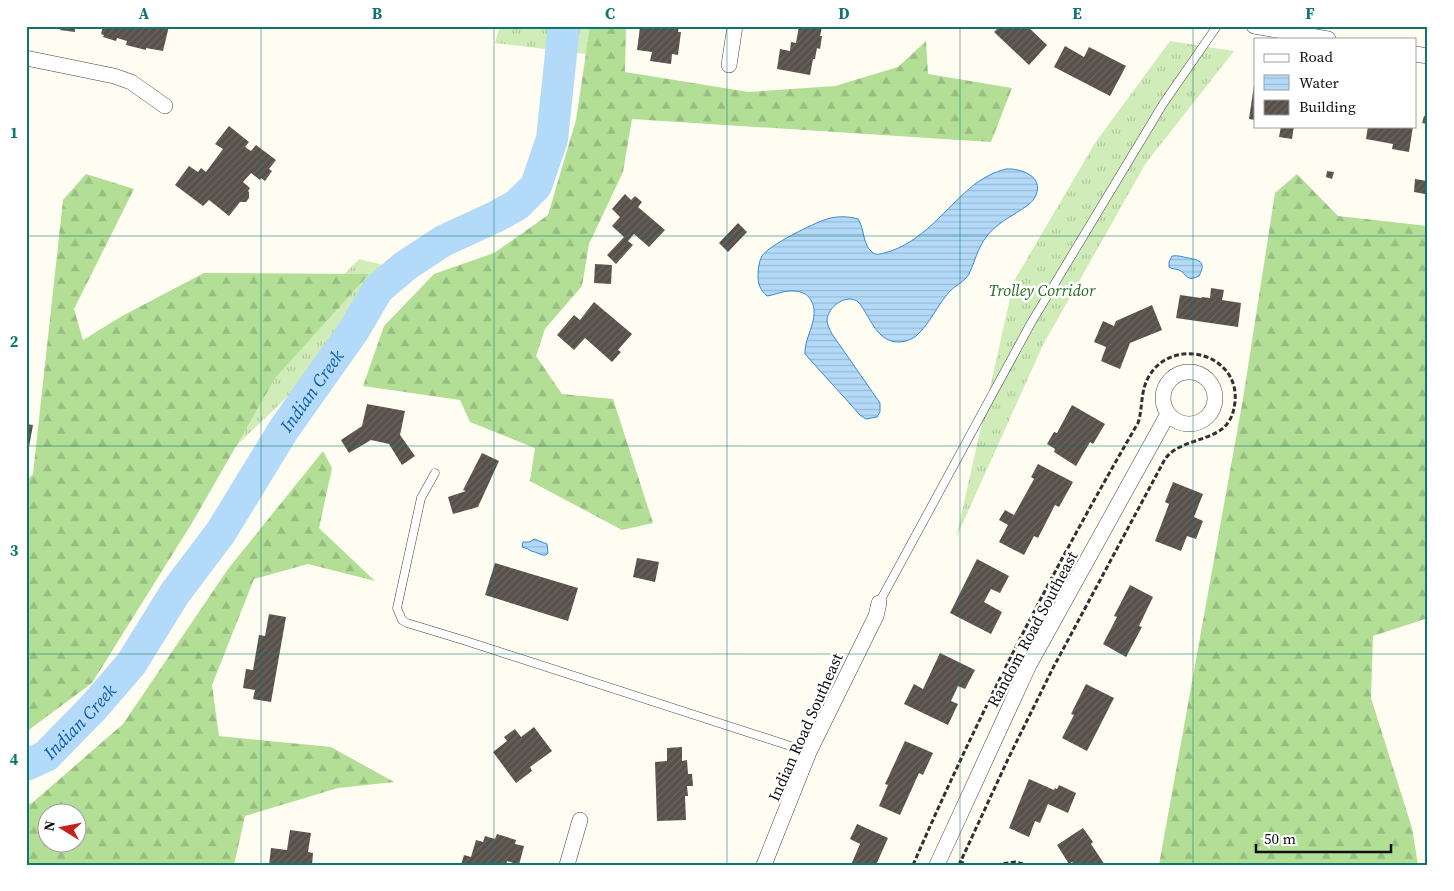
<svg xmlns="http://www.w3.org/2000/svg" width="1454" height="891" viewBox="0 0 1454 891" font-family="'Source Serif 4',serif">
<defs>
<pattern id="grass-tufts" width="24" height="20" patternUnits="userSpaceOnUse" patternTransform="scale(1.25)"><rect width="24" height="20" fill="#d0ecb8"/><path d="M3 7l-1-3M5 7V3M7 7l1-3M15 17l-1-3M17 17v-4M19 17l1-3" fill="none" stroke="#b1c99d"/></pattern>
<pattern id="forest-firs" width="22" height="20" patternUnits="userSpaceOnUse" patternTransform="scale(1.25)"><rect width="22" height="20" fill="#b2de96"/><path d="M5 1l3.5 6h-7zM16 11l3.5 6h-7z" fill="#98bd80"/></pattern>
<pattern id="water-rules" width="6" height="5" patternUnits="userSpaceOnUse" patternTransform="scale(1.25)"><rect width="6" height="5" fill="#b3daf9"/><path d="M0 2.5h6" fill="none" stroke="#99bad4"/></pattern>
<pattern id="building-hatch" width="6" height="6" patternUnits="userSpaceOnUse" patternTransform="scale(1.25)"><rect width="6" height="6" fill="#58514b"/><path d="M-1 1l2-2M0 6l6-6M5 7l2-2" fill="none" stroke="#6b6561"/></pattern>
</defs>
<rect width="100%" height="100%" fill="#fffdf1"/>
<path fill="url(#grass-tufts)" d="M500 26H592L586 54 495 43Z
M1170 41 1234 51 1146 163 1043 345 956 538 1014 281 1095 143Z
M359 259 416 273 158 521 26 546 128 498Z"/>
<path fill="url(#forest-firs)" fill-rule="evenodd" d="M590 26H626L625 72 749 92 835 86 898 67 926 41 928 74 1012 88 991 142 632 119 623 172 589 244 582 286 545 329 536 356 562 394 613 399 653 523 622 530 530 481 535 448 470 422 460 400 363 386 384 326 434 274 494 253 548 215 576 120Z
M86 174 134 189 74 309 83 340 122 316 204 273 369 274 275 378 192 523 92 683 26 732V481L33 474 63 200Z
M1297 174 1338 216 1428 226V618L1373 636 1371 698 1412 828 1418 865H1159L1243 399 1275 193Z
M323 451 332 468 319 528 375 581 308 564 254 579 212 685 219 736 331 747 394 782 338 788 245 816 234 865H26V805L32 803 123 724 228 569ZM48 814H78V844H48Z"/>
<path fill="url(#water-rules)" stroke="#358bd4" d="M1006 169C1020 168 1044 176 1036 195 1032 205 1021 209 1013 215 1004 220 993 228 987 236 978 247 975 261 969 274 964 282 956 285 950 291 937 305 930 324 916 336 911 340 904 342 898 342 880 342 872 323 864 310 862 307 860 303 857 301 845 294 828 307 827 320 827 325 830 330 832 334L880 403V412L877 417 866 419 860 415 805 354C804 336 821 318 811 300 806 292 799 291 790 291 782 291 775 295 767 296 760 290 758 284 758 275 758 269 759 261 762 256 769 245 814 223 827 219 837 216 848 216 858 219 865 229 862 245 873 253 877 255 880 254 884 253 922 244 946 207 975 184 985 177 994 172 1006 169Z
M1172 256C1178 255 1183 257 1188 258 1201 260 1206 263 1199 276 1188 281 1189 278 1181 271 1177 268 1173 270 1169 267V262Z
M534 539 547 544 548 553 546 555C541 556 537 552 531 551L528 549 522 547 523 542H530Z"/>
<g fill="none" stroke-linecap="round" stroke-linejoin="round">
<path stroke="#b3daf9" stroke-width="32" id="s1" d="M26 765 46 756 93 708 131 664 175 593 221 532 284 429 354 330 378 289 405 266 443 241 495 217 517 205 536 186 552 139 564 26"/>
</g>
<path fill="url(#building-hatch)" d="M32 26H45V29L32 27Z
M60 26H75V32L60 30Z
M103 26H169L163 51 146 48V50L126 45 127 41 117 38 116 41 103 37 104 35 101 34Z
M649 26H679L678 32H681L678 55 672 54 671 64 650 61 652 52 637 50 640 27 649 29Z
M799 26 822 27 820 36H822L820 49 817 48 815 59H813L810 75 777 69 780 49 790 51 791 42 796 43Z
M1000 26H1027L1047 45 1029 65 994 32Z
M1065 46 1084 57 1089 47 1126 66 1110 96 1054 67Z
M1254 85H1255V120L1249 119Z
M1424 116 1428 117V124L1422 123Z
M229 126 249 142 245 147 251 151 256 145 276 160 269 169 272 171 265 181 261 178 260 180 251 173 243 182 250 188 248 191 249 192V198L246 202H240L229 216 209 200 203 206 175 185 189 166 198 172 201 168 206 172 223 149 215 144Z
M1281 126H1294L1292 139 1279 137Z
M1368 126H1413L1409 152 1392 149 1393 144 1366 139Z
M1327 171 1334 172 1332 179 1326 177Z
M1415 179 1427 181 1425 194 1414 192Z
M625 194 631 200 635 196 642 202 638 207 665 230 649 247 634 234 628 241 633 245 616 264 607 255 624 237 612 226 620 217 612 209Z
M738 223 747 232 728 252 719 243Z
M595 264 612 265 611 284 594 283Z
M1211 288 1224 290 1222 300 1241 303 1238 327 1176 318 1180 295 1201 298 1202 297 1210 298Z
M594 302 632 334 618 350 621 352 612 362 585 338 574 350 557 335 574 315 580 320Z
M1152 305 1162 330 1130 343 1120 369 1101 361 1106 347 1094 342 1103 321 1114 326 1116 321Z
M367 404 405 411 400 435 415 456 402 465 389 444 371 440 349 453 341 440 362 426Z
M1072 405 1105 424 1093 444 1090 442 1076 466 1054 452 1055 449 1047 444 1054 432 1057 433Z
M26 424 33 425 29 447 26 446Z
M482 453 499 461 478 507 453 514 448 497 466 491 463 490Z
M1038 464 1073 482 1059 507 1055 505 1038 538 1034 536 1024 555 999 542 1008 525 999 520 1005 510 1014 515 1034 479 1031 477Z
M1173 482 1203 494 1194 517 1203 521 1196 539 1187 536 1181 551 1155 541 1169 504 1165 502Z
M637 558 659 562 655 582 633 577Z
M977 559 1009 576 1000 593 991 589 984 602 1002 612 991 634 950 613Z
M495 563 578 588 568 621 485 595Z
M1130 585 1153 597 1139 626 1142 627 1126 657 1103 644 1117 617 1114 616Z
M269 614 286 617 271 702 253 699 255 690 243 688 246 669 253 670 259 635 265 636Z
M940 653 975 670 965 689 958 686 951 701 958 704 948 725 904 704 914 684 923 689Z
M1086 684 1114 698 1087 751 1062 738 1074 715 1071 714Z
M534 727 552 751 530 767 532 771 516 783 493 752 507 741 504 737 515 729 521 737Z
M905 741 933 753 923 775 919 773 900 815 879 806 888 785 885 784Z
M682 747V761L687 760 688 774H692L693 786H687L688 796H685L686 820 657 821 655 762 667 761V748Z
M1029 779 1054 790 1055 788 1057 789 1059 785 1076 793 1068 813 1048 804 1040 823 1035 821 1029 837 1009 828Z
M857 824 888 838 876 865H851L860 844 850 839Z
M1083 828 1093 842 1091 844 1105 865H1074L1072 862 1069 864 1057 845Z
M290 830 311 833 308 852 313 853 312 865H269L271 848 287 850Z
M497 834 516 840 515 844 524 846 519 865 507 861 506 865H461L464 855 471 857 476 840 483 842 485 836 495 839Z"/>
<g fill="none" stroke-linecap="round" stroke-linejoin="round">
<defs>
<path id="lane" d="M435 473 421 498 397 608 402 620 407 623 463 640 809 752
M879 603 1031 323 1163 104 1217 26"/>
<path id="street" d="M1254 26 1328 39
M1415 54 1428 56
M26 58 114 76 131 82 165 106
M729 65 735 26
M1163 398a26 26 0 1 1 52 0a26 26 0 1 1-52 0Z
M567 865 580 820
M764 865 809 752 876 616 879 603
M937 865 1029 665 1168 414"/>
</defs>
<use href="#lane" stroke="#424242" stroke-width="9"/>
<use href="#street" stroke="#424242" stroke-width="16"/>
<path stroke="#313131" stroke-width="3" stroke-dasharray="5 2.5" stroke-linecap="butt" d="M959 861 968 865
M913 865C979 713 1055 566 1138 423 1143 408 1140 393 1148 378 1171 335 1240 353 1235 402 1234 409 1233 415 1229 421 1217 442 1180 438 1165 459L1053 668 1009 757 959 865
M996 865 1015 862 1027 865"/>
<use href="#lane" stroke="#fff" stroke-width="8"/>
<use href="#street" stroke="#fff" stroke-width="15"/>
</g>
<path fill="none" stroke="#0f766e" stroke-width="1" stroke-opacity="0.55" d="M261 26V865M494 26V865M727 26V865M960 26V865M1193 26V865M26 236H1428M26 446H1428M26 654H1428"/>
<g text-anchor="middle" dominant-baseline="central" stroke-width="5" stroke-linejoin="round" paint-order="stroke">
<g font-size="16" font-style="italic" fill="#266b1b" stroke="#fff">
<text x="1042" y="290">Trolley Corridor</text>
</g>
<g font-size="16" fill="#0f0f0f" stroke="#fff">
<text transform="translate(1032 629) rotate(-62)">Random Road Southeast</text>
<text transform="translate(805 727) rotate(-66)">Indian Road Southeast</text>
</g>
<g font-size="18" font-style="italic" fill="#105ca8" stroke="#fff">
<text stroke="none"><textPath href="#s1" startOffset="475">Indian Creek</textPath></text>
<text stroke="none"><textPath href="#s1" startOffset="70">Indian Creek</textPath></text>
</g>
</g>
<rect width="1454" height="891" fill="none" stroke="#ffffff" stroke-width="55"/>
<rect x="1254" y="38" width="162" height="90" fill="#ffffff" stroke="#9f9f9f"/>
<rect x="1264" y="54" width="25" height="8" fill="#ffffff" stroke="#9f9f9f"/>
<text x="1299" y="62" font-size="15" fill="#0f0f0f">Road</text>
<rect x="1264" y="75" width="25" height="15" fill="url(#water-rules)" stroke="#9f9f9f"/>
<text x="1299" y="88" font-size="15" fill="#0f0f0f">Water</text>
<rect x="1264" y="100" width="25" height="15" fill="url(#building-hatch)" stroke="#9f9f9f"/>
<text x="1299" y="112" font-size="15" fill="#0f0f0f">Building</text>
<g transform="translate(62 828) rotate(280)"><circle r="24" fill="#ffffff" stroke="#9f9f9f"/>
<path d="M0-4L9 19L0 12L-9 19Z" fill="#c7211f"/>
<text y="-8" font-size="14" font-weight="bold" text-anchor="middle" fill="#0f0f0f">N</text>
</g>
<path d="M1256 844v8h135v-8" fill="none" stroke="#0f0f0f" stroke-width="2.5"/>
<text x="1264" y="844" font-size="15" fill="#0f0f0f" stroke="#ffffff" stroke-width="4" paint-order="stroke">50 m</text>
<rect x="28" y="28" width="1398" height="836" fill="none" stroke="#0f766e" stroke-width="2"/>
<g font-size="16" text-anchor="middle" font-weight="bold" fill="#0f766e">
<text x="144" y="19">A</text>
<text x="377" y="19">B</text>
<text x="610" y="19">C</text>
<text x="844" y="19">D</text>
<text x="1077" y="19">E</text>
<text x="1310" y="19">F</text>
<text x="14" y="138">1</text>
<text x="14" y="347">2</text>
<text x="14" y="556">3</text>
<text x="14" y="765">4</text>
</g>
</svg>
